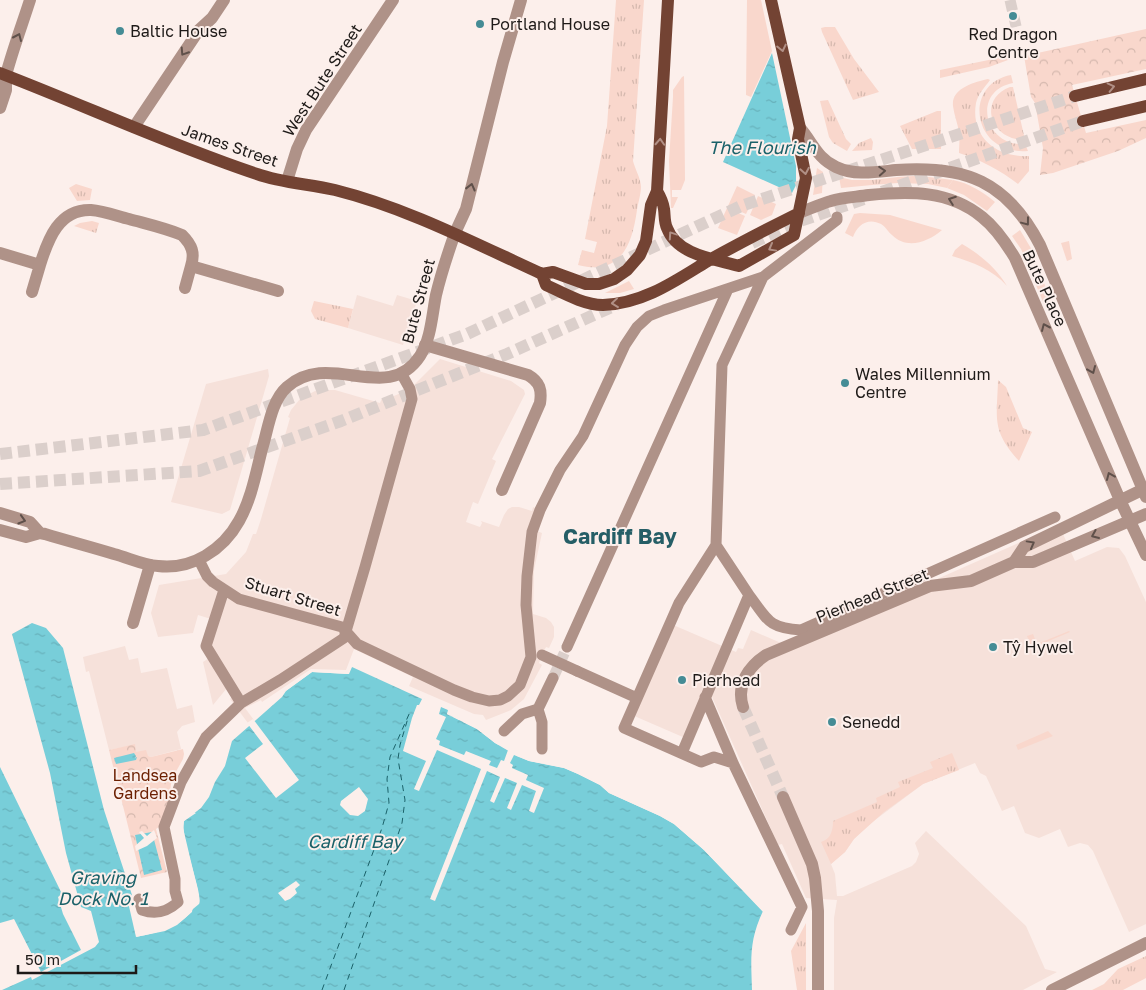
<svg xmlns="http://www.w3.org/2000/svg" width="1146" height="990" viewBox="0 0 1146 990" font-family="'Golos Text',sans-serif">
<defs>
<pattern id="grass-tufts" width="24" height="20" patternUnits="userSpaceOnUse" patternTransform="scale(1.25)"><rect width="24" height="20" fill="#f9d7cc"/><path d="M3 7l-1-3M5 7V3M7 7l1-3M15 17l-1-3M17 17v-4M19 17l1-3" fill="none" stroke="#d5b8ae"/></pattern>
<pattern id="forest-crowns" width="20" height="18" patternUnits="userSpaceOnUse" patternTransform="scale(1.25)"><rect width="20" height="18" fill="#f9d7cc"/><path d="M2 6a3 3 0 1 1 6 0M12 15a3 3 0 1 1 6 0" fill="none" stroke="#d5b8ae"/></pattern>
<pattern id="water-ripples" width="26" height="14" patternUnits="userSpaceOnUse" patternTransform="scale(1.25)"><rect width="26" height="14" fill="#78ced9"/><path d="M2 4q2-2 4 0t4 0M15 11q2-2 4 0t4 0" fill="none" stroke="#67b0ba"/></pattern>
</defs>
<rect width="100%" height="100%" fill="#fcefeb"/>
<path fill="#f6e1da" d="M357 295 393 306 397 295 417 301 403 345 348 328Z
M440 359 511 381 524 390 525 394 492 459 496 461 478 504 473 502 466 522 480 527 482 523 481 521 499 527 504 515 508 509 512 507H519L532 511 533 507 545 512 537 531 542 533 534 570 533 614 546 618 551 622 554 627V637L549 648 546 647 542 655 539 663 542 665 524 699 511 710 486 720 483 715 474 714 409 686 413 677 354 649 346 670 311 669 262 702 261 700 245 708 299 780 263 743 230 699 233 696 227 688 213 705 203 662 209 658 211 619 198 615 193 633 158 637 151 613 159 585 226 574 246 552 253 534H256L261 519 290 418 288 417 291 410 300 399 315 391 328 390H335L380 403 382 398 387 399 410 389Z
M268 369 269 376 230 510 222 514 171 502 206 384Z
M1059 525 1075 561 1107 547 1119 548 1125 556 1146 602V924L1129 932 1093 851 1088 845 1080 843 1068 847 1060 829 1039 838 1025 833 1014 806 1002 811 986 776 980 773 975 763 923 784 867 826 854 839 845 852 831 864 835 874 837 896H843L912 866 916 862 919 854 915 843 926 831 1026 926 1045 969 1057 972 1023 990H834V918L837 900 806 898 782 844 778 845 712 697 692 741 632 715 671 624 736 652 738 648 743 649 751 630 781 643 901 595Z
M125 646 129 660 138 658 141 673 167 668 177 709 192 705 195 722 182 726 177 732 181 749 151 757 136 752 134 745 109 750 89 671 86 672 83 657Z"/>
<path fill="url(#grass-tufts)" d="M616 0H644L633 161C635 169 641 179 641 187 641 194 638 203 637 210 632 246 620 276 578 265L582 250 594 253 597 242 585 239 607 126Z
M825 27H835L854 59 879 92 853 100 822 32 821 28Z
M1011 75 1013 83C971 91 984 147 1025 144L1028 151C972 156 962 84 1011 75Z
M988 79 990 80C985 87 978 94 976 103 970 138 998 158 1029 156V171L1018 184C1000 170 981 160 959 153 959 147 960 140 959 133 958 124 954 115 953 106 951 88 975 82 988 79Z
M1010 87H1013L1025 140C989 140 978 99 1010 87Z
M828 100 846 139 851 144 847 151 833 143 829 137 820 101Z
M937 111H941V149H912L900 126Z
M871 138 873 142 872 150 852 151 859 143Z
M898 177V183L872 185V180Z
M929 177 953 180 947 188 928 184Z
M76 184 92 189 90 200 77 201 69 188Z
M92 221 99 223 96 233 74 226 80 223Z
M314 301 353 309 348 328 315 319 311 311Z
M998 380 1006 387 1023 428 1032 432 1019 461C991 430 997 419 998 380Z
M952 753 959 770 923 784 884 812 854 839 845 852 831 864 821 842C831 839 833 830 833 821L877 802 876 798 900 787 898 782 933 768 930 762Z
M806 923V990H797L791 951Z
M1146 956V978L1123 990H1092L1104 984 1118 969Z"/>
<path fill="url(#forest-crowns)" d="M1146 29V69L1072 85 1086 133 1146 120V138L1118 151 1053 173 1040 175 1043 148 1035 103 1031 97 1024 56Z
M1008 56V60L989 67 940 78V70Z
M135 744 136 752 146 750 148 756 151 757 183 749 184 754 183 759 173 777 171 784 169 801 159 827 156 829 167 872 141 878 109 750Z"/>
<path fill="#f9d7cc" d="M747 0H761L772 51 751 97 746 95Z
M684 76 685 180 681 190H672V197H678L673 208H671L669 161 673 97V90L682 77Z
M817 168 823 172 822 193 813 195Z
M913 176 929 177 928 184 898 183V177Z
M839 177 852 180H872V185L841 188Z
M953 180C969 183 983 192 995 202L987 211 964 195 947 188Z
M737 186 755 195 746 214 728 206Z
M758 196 776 204 772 215 761 220 750 215Z
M727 208 745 216 737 235 718 228Z
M860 213 890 215 942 230C928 242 907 250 892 235 888 232 886 227 881 224 868 217 857 225 853 237L845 233 854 214Z
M1020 230 1032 250 1036 262 1028 265 1021 249 1012 236Z
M1069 241 1072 259 1067 261 1061 243Z
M962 244C981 255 996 268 1007 286 992 269 974 263 952 256L955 250Z
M1041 275 1051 301 1044 304 1033 278Z
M629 281 634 289 620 293H605Z
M1069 631 1070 632 1032 648 1027 636 1033 634 1037 644Z
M1048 731 1053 736 1018 750 1016 745Z"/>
<path fill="url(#water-ripples)" d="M772 53 796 166V185L792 193 723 162Z
M32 623 46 628 63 648 104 810 132 895 128 902 136 937C159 932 179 929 193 909 195 907 197 906 199 904 204 896 180 839 184 821L201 808 209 797 215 782 225 766 232 741 282 697 286 691 312 672 348 674 352 666 449 710 447 714 477 729 495 743 517 756 529 761 564 768 578 774 600 785 609 793 660 816 674 824 704 850 763 911C749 941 751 958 752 990H2L31 977 32 980 95 947 99 942 91 911 81 907 66 853 50 773 12 634Z
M134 753 136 756 135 758 137 757 136 760 116 764 114 758Z
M0 767 62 894 58 897 63 914 81 950 41 972 14 919 0 923Z
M152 832 162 870 144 875 135 835Z"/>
<path fill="#fcefeb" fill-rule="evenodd" d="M352 664 424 698 450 708V716L454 717 455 716 460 718 459 720 463 722 464 720 469 723V724L478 727 482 730 481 732 485 734 486 733 492 740 494 739 500 743 499 745 502 747 504 745 525 757V758L542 761V763L546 764 547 763 563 767 565 766 602 783 610 791 661 813 676 822 706 848 764 909V913L704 850 674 824 660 816 609 793 600 785 578 774 564 768 529 761 514 755 510 763 513 765 512 768 528 775 526 780 544 788 534 813 529 811 536 791 522 785 511 810 507 808 517 783 505 778 494 803 490 801 500 777 487 771 435 901 430 899 481 769 437 750 419 791 414 789 426 761 403 751 412 718 417 705H419L422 699 352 667 349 674 312 672 280 695 284 689 311 670 347 671 350 665ZM441 707 448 710 447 714 477 729 495 743 508 750 504 761 501 760 497 768 489 765 491 761 466 751 464 755 439 745 440 741 436 739 446 717 439 714Z
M253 719 299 780 276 798 245 758 263 744 247 723Z
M359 787 368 799 365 811 358 816 350 815 340 805 341 801Z
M192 812 196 813 184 821 183 828 198 891 196 892 180 828 182 819Z
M154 830 157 838 147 846 136 851 135 846 144 838 139 832 142 831 147 836Z
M296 881 300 885 295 889 297 893 290 899 285 901 278 893Z
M193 905 192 912 177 925 165 931 136 937 139 934 164 928 176 923 186 914Z"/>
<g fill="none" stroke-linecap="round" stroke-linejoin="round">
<path stroke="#1a6169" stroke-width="1" stroke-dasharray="6 5" stroke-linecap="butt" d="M322 990 382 828 389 803 387 779 390 757 410 712
M344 990 402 823 405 800 398 759 400 745 408 718"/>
<path stroke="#dbcfcb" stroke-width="11" stroke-dasharray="11 5.5" stroke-linecap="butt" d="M1010 0 1018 35
M553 678 567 647"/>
<path stroke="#dbcfcb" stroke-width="12" stroke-dasharray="12 6" stroke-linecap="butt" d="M743 707 783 797"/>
<path stroke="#dbcfcb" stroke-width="12" stroke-dasharray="12 6" stroke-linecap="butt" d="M882 192 1083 121
M752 243 800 221 864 199
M0 454 203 430 467 334 741 206 1075 96
M0 484 199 471 341 421 507 354 616 305"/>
<path stroke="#af9288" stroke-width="11" d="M763 277 722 365 716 545 679 603 624 728 701 762 714 757 733 763 802 907 791 930
M199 560 207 576 213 582 239 599 342 627 357 644 454 690 472 697 489 701 500 700 508 696 520 685 531 657 526 605 527 576 532 532 540 510 560 470 583 436 625 345 637 327 649 316 664 310 763 277 837 220V217
M224 590 206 646 241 703
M749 595C768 620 768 628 801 630L1055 517
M567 647 728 289
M577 671 637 698
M705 697 733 763
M504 731 522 714 538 709
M542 749V722L538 709 553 678
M682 753 749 595 716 545
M139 899 142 910C156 915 167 912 178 902L175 891V879L164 827 181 782 206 737 241 703 280 680 344 638 365 567 412 399 410 389 401 373"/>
<path stroke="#af9288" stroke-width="12" d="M6 75C13 49 22 25 30 0
M134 127 199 30 212 18 224 0
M800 128C813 143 817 158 836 167 855 176 876 172 896 170 965 165 1007 181 1040 245L1146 497
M287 181 297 149 306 130 393 0
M799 213C810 209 820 204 831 201 843 197 857 197 869 195 909 191 949 190 982 217 996 228 1006 243 1015 258L1120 500 1146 555
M455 233 466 209 503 62 521 0
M0 253 40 265C48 239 59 209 91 210 104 211 117 216 129 219 147 224 165 228 182 235 192 245 195 253 191 266L278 291
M185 288 191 266
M32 292 40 265
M425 345 528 375C540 382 542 390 540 403L502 490
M1014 562 1024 547 1146 488
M133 623 150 565
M743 707C736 685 748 667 766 655L930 586 971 581 1014 562H1033L1146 514
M783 797 812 864 815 878 818 911V990
M1052 990 1146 943"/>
<path stroke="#af9288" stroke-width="12" d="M0 108 6 90V75
M0 513 30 522 40 533
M0 530 26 537 40 533 45 534C68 541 91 547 114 554 129 558 143 565 158 566 192 570 223 550 239 521 251 500 256 473 262 449 268 430 271 401 287 387 330 349 387 406 420 356 431 339 432 315 436 295 441 274 448 253 455 233"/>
<path stroke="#734333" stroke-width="12" d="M668 0 657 191C660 196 663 202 664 209 665 215 664 222 667 228 677 255 714 259 739 266L794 235 806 178 798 139 800 128 771 0
M0 73C86 106 170 145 257 174 282 183 310 184 335 190 407 208 474 243 542 274L546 285C563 293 584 305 603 305 644 304 678 279 711 259 740 243 769 228 799 213
M1075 96 1146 79
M1083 121 1146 106
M542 274 553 272 586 284H599L614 279 627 270 640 255 646 241 651 205 657 191"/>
<path stroke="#af9288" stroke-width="11" d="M542 655 577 671"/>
</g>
<defs><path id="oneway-chevron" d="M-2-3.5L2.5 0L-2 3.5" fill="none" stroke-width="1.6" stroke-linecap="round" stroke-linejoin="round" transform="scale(1.25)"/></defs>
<g stroke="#5f504a">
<use href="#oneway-chevron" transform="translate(18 37) rotate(-66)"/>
<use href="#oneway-chevron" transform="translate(184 52) rotate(123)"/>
<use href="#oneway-chevron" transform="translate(882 171) rotate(-4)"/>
<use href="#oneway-chevron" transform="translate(471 187) rotate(-76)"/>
<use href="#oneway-chevron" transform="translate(952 200) rotate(-160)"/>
<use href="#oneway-chevron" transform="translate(1026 222) rotate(53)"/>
<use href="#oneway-chevron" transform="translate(1045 327) rotate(-114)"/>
<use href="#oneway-chevron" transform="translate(1092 370) rotate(67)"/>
<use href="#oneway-chevron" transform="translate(1110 476) rotate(-113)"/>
<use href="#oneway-chevron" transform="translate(22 520) rotate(17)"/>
<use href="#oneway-chevron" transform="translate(1095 535) rotate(157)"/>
<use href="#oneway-chevron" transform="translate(1031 544) rotate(-29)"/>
</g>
<g stroke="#b19086">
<use href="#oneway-chevron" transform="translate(782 48) rotate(77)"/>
<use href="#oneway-chevron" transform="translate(1111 87) rotate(-13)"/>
<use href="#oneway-chevron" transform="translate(660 142) rotate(-87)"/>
<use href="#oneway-chevron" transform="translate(805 171) rotate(80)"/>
<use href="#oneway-chevron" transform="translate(672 235) rotate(-124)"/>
<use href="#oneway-chevron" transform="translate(772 248) rotate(151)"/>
<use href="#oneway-chevron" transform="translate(615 303) rotate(174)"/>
</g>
<g fill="#458c95" stroke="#fcefeb" stroke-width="2">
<circle cx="1013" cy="16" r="5"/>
<circle cx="480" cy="24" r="5"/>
<circle cx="120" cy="31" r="5"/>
<circle cx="845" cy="383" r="5"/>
<circle cx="993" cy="647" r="5"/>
<circle cx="682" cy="680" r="5"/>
<circle cx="832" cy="722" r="5"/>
</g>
<g text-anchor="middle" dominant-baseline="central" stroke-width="4" stroke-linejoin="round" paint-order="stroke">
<g font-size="16" fill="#1e1a18" stroke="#fcefeb" text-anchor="start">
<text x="490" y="24">Portland House</text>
<text x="130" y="31">Baltic House</text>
<text x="1013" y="34" text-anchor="middle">Red Dragon<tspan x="1013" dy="18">Centre</tspan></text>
<text x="855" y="374">Wales Millennium<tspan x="855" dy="18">Centre</tspan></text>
<text x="1003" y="647">Tŷ Hywel</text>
<text x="692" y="680">Pierhead</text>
<text x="842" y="722">Senedd</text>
</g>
<g font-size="16" fill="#1e1a18" stroke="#fcefeb">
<text transform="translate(322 80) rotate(-57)">West Bute Street</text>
<text transform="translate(230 145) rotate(19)">James Street</text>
<text transform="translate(1045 288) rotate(65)">Bute Place</text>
<text transform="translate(418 301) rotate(-75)">Bute Street</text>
<text transform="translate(872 595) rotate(-22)">Pierhead Street</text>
<text transform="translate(293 596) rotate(17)">Stuart Street</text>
</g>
<g font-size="16" fill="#6c2002" stroke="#fcefeb">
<text x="145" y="775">Landsea<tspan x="145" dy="18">Gardens</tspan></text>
</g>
<g font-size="18" font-style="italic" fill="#1a6169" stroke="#fcefeb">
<text x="762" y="147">The Flourish</text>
<text x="355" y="841">Cardiff Bay</text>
<text x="103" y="877">Graving<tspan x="103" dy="21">Dock No. 1</tspan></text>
</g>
<g font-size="21" font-weight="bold" fill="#255e66" stroke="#fcefeb">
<text x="620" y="536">Cardiff Bay</text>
</g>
</g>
<path d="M18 965v8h118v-8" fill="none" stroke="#1e1a18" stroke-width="2.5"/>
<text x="25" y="965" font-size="15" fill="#1e1a18" stroke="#fcefeb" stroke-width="4" paint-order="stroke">50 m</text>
</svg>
